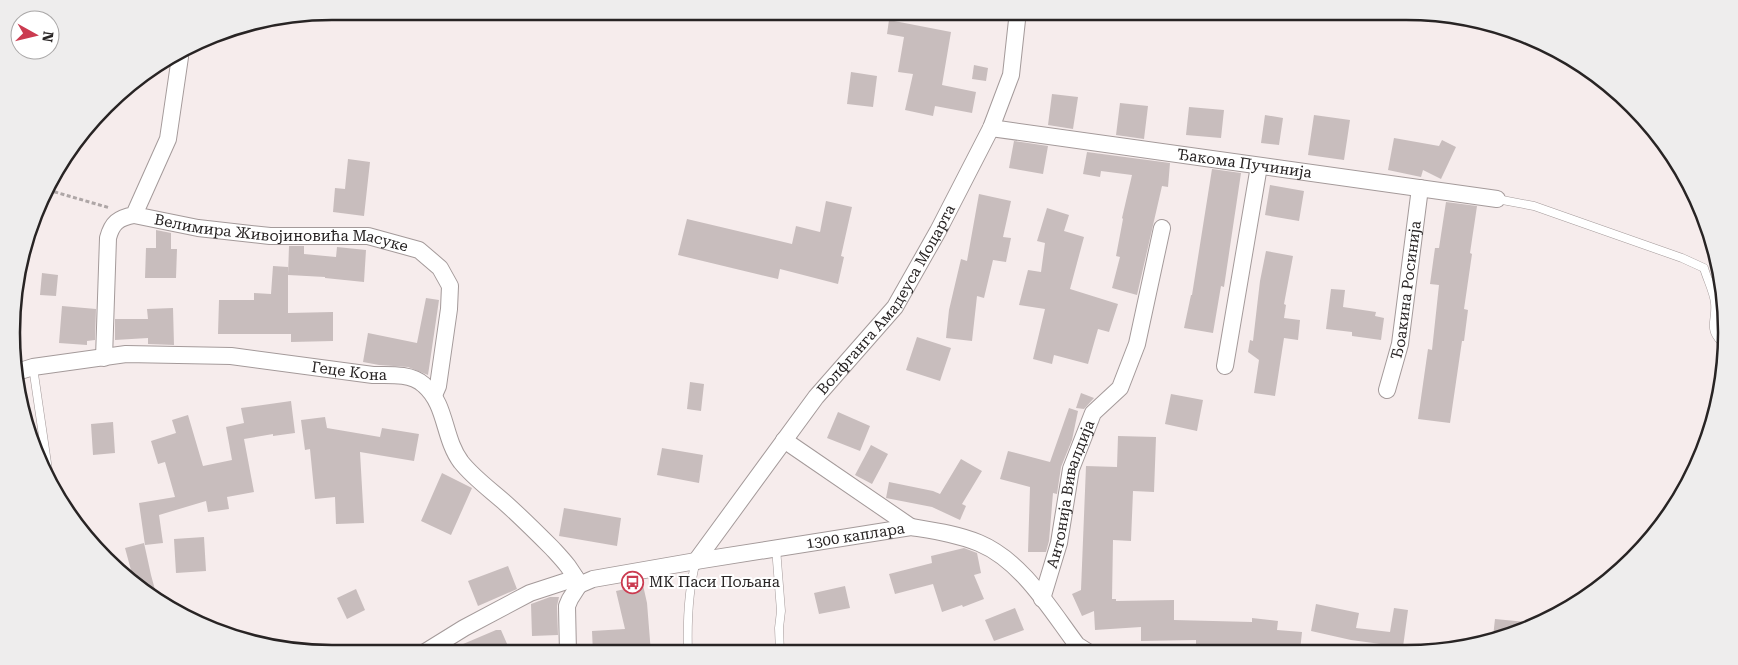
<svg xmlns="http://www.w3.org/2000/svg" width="1738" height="665" viewBox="0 0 1738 665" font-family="'Roboto Serif',serif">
<rect width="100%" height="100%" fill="#f6ecec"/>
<path fill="#c8bdbd" d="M889 20 951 32 942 85 976 92 972 113 935 106 933 116 905 110 913 74 898 72 904 37 887 34Z
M974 65 988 68 986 81 972 79Z
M851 72 877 76 873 107 847 104Z
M1052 94 1078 97 1073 129 1048 125Z
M1120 103 1148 106 1144 139 1116 135Z
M1189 107 1224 110 1221 138 1186 135Z
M1265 115 1283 118 1279 145 1261 143Z
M1314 115 1350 120 1344 160 1308 155Z
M1394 138 1439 146 1442 140 1456 147 1441 179 1423 170 1421 177 1388 170Z
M1014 141 1048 146 1043 174 1009 168Z
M1087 152 1170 163 1168 187 1162 186 1137 295 1112 288 1120 257 1116 256 1123 219 1122 218 1132 175 1101 171 1100 177 1083 174Z
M348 159 370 162 364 216 333 212 335 188 345 189Z
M1212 169 1241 173 1224 287 1221 286 1213 333 1184 328 1191 295H1192Z
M1270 185 1304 191 1299 221 1265 215Z
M979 194 1011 201 1003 237 1011 238 1006 262 993 260 984 298 977 296 972 341 946 338 949 310 961 259 967 261Z
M826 201 852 207 841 256 844 257 838 284 780 269 778 279 678 255 687 219 792 244 796 226 820 232Z
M1446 202 1477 206 1470 253 1472 254 1464 309 1468 310 1464 341H1462L1450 423 1418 419 1428 349 1432 350 1439 285 1430 284 1435 248H1439Z
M1047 208 1069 215 1064 231 1084 237 1070 289 1118 304 1109 332 1098 329 1088 364 1054 355 1052 364 1033 359 1045 309 1019 305 1028 270 1041 272 1045 243 1037 241Z
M156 230 171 233V249H177L176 278H145L146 248H156Z
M289 246H304V254L336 257 337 247 366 250 364 282 325 278V277L288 275Z
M1266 251 1293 256 1284 304 1286 305 1284 318 1300 320 1298 340 1284 338 1275 396 1254 393 1259 360 1248 352 1250 340 1253 341 1260 281Z
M273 266 288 267V313L333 312V341L291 342V334H218L219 300H254V293L271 294Z
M42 273 58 275 56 296 40 295Z
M1331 289 1345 290 1343 307 1376 312 1375 316 1384 318 1381 340 1352 336V332L1326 329Z
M426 298 439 300 428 375 408 367 379 365 363 362 368 333 417 343Z
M62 306 96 309 95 340 87 341V345L59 343Z
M173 308 174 345 148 344V338L115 340V319H148L147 309Z
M917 337 951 348 940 381 906 370Z
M690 382 704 384 701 411 687 409Z
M1081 393 1094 398 1084 409 1076 408Z
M1171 394 1203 400 1197 431 1165 424Z
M291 401 295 433 273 436V434L244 439 254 492 227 497 229 509 208 512 206 501 159 515 163 543 145 545 139 503 175 497 165 462 158 464 151 441 176 433 172 420 188 415 203 466 232 460 226 427 244 423 241 408Z
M1069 408 1078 411 1072 440 1061 467 1057 494 1053 493 1049 541 1046 552H1028L1030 487 1000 479 1008 451 1050 462Z
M838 412 870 426 860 451 827 438Z
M325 417 327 428 380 437 382 428 419 434 414 461 360 452 364 523 336 524 335 497 315 499 310 449 305 450 301 420Z
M113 422 115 453 93 455 91 424Z
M1118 436 1156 437 1154 492 1133 491 1131 541 1113 540 1112 599H1116V601L1174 600V620L1252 622V618L1278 621 1277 630 1302 632 1300 651 1196 652V640L1141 641V627L1095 630 1094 611 1082 616 1072 594 1081 590 1086 466 1117 467Z
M871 445 888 454 872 484 855 475Z
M662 448 703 455 699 483 657 475Z
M961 459 982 471 962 504 966 506 960 520 932 507 886 498 889 482 933 491 940 494Z
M442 473 472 488 451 535 421 521Z
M564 508 621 518 617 546 559 536Z
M204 537 206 571 176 573 174 539Z
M144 543 151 575 157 597 135 585 125 548Z
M964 548 977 553 981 573 974 575 984 599 963 607 962 605 942 612 933 584 895 594 889 574 932 563 931 556Z
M508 566 517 589 478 606 468 581Z
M643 585 647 603 651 653H593L592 631 625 629 616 591Z
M845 586 850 608 819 614 814 593Z
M356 589 365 610 347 619 337 598Z
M550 597H559L557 606 558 635 532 636 531 604Z
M1316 604 1359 613 1356 628 1390 632 1394 608 1408 610 1403 647 1351 640 1311 631Z
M1015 608 1024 630 994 641 985 620Z
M1495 619 1538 623V624L1493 637Z
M496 630H501L511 653H442Z"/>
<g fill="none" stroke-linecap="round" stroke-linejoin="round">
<defs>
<path id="service" d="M1497 199 1534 206 1682 258 1704 268C1707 279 1714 292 1715 303 1717 319 1708 328 1721 341
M33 367 48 470
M776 548 781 611 779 628 780 653
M688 653C687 622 688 591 696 561"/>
<g id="minor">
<path id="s1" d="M991 128 1497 199"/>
<path id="s2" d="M134 215 198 228 270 236H368L419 250 440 268 450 286 449 309 438 386 434 395"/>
<path d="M104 358 108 238C112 223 118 218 134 215L168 139 180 57"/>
<path d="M1225 366 1259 166"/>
<path id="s3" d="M17 372 33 367 126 354 231 356 373 375C389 375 411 373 424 385 447 405 443 438 461 462 473 477 488 488 503 501 520 516 536 532 552 548 563 560 572 569 579 585"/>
<path id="s4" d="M1387 390 1400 344 1420 188"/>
<path d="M784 440 911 527"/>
<path id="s5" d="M696 561 816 397 895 307 938 231 991 128 1011 75 1018 11"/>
<path id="s6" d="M579 585 593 579 696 561 911 527C935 531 957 534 979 543 1022 561 1050 609 1077 645L1088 652"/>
<path id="s7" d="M1042 599 1059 543 1071 469 1093 413 1120 388 1137 344 1162 228"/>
<path d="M568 653 567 606 570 599 579 585"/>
<path d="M422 654 464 628 530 593 576 578"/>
</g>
</defs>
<use href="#service" stroke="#a49a9a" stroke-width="9"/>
<use href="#minor" stroke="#a49a9a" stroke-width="18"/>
<path stroke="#aea6a6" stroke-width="3" stroke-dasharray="4 2.5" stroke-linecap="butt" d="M48 190 110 208"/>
<use href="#service" stroke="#fff" stroke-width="8"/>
<use href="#minor" stroke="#fff" stroke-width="16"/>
</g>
<defs>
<symbol id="bus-ring" viewBox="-11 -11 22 22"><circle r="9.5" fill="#fff" stroke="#cb3b50" stroke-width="1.5"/><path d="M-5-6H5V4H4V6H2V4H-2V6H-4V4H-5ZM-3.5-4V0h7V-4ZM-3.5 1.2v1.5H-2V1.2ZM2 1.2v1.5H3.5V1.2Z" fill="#cb3b50"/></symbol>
</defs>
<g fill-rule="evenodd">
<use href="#bus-ring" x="620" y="570" width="25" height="25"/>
</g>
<g text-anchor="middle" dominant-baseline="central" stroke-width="4" stroke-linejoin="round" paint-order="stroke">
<g font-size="15" fill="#282424" stroke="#fff">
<text stroke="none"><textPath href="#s1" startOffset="256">Ђакома Пучинија</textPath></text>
<text stroke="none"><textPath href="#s2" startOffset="149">Велимира Живојиновића Масуке</textPath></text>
<text stroke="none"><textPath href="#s4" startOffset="102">Ђоакина Росинија</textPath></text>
<text stroke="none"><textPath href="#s5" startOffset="324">Волфганга Амадеуса Моцарта</textPath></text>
<text stroke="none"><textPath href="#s3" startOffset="335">Геце Кона</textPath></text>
<text stroke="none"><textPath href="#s7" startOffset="109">Антонија Вивалдија</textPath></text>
<text stroke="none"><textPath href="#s6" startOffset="281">1300 каплара</textPath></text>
</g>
<g font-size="15" fill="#282424" stroke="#fff" text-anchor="start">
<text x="649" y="582">МК Паси Пољана</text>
</g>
</g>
<path d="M0 0H1738V665H0ZM332 20H1406A312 312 0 0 1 1718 332V333A312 312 0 0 1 1406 645H332A312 312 0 0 1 20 333V332A312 312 0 0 1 332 20Z" fill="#eeeded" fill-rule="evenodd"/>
<path fill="none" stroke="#282424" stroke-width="2.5" d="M332 20H1406A312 312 0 0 1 1718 332V333A312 312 0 0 1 1406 645H332A312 312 0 0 1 20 333V332A312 312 0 0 1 332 20Z"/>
<g transform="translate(35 35) rotate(98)"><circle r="24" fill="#ffffff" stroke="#a9a7a7"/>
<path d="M0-4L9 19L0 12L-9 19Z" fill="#cb3b50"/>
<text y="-8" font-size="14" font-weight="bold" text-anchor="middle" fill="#282424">N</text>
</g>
</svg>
